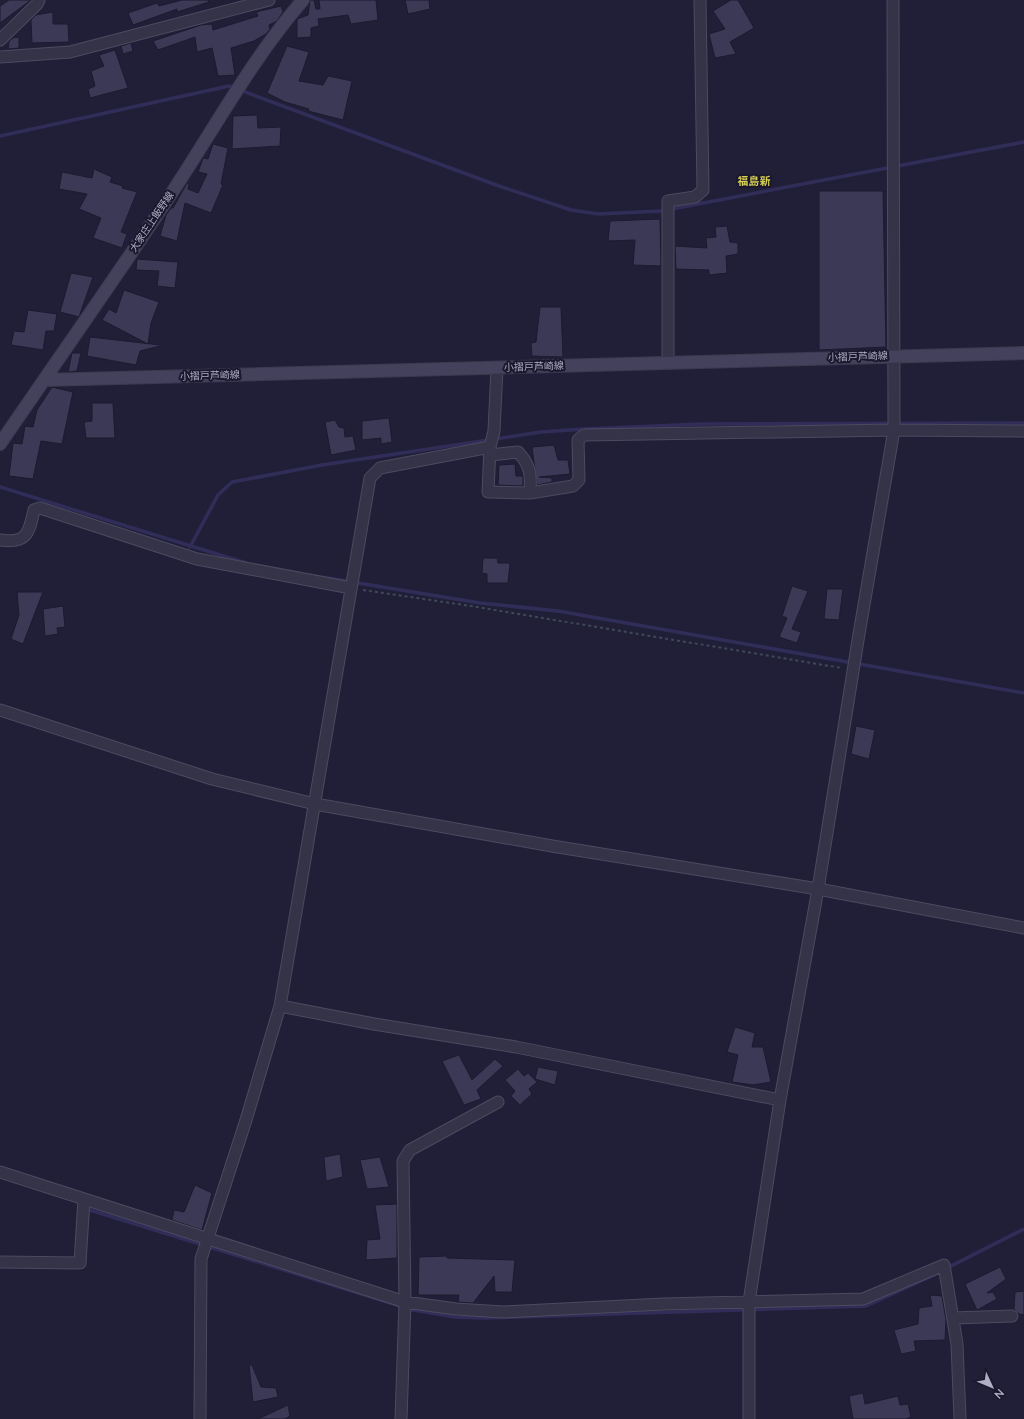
<svg xmlns="http://www.w3.org/2000/svg" width="1024" height="1419" viewBox="0 0 1024 1419" font-family="'Nunito Sans','Noto Sans JP',sans-serif">
<rect width="100%" height="100%" fill="#211f38"/>
<g fill="none" stroke-linecap="round" stroke-linejoin="round">
<path stroke="#312d59" stroke-width="3.5" d="M0 136 229 86 499 186 571 210 598 214 661 211 1024 142
M0 487 246 563
M190 547 218 495 232 482 322 465 541 432 585 429 702 424 1024 423
M309 575 480 603 558 611 1024 693
M90 1210 413 1310 455 1317 485 1318 866 1306 934 1275
M947 1268 1024 1229"/>
</g>
<path fill="#3b3956" stroke="#1c1a2f" d="M9 0H31L0 23V6Z
M182 0H208L209 2 177 12V9L133 25 128 13 157 3 159 6Z
M310 0H314L316 9H320L319 0H376L378 20 351 24 348 15 318 19 319 26 311 28V37L297 38V19L308 15Z
M405 0H429L430 9 408 14Z
M731 0H738L754 28 730 42 736 54 715 58 709 34 725 29 713 11Z
M281 6 283 12 277 21 269 25 270 29 266 34 254 41 231 48 235 75 218 76 212 48 197 52 195 37 158 50 153 41 201 25 212 24 213 30 258 16 256 12Z
M53 12V24H68L69 42 32 43 31 20 36 15Z
M19 37V48L8 49 9 41 13 38Z
M131 43 133 51 123 54 121 46Z
M287 46 309 52 299 81 323 85 328 76 352 81 343 120 308 111 309 109 285 102 267 93Z
M115 50 128 88 90 98 88 89 95 86 91 71 104 66 99 55Z
M257 115 258 128 281 127 280 146 232 149 233 116Z
M213 144 228 148 221 184 223 185 211 213 185 203 177 241 160 236 166 215 171 208H173L187 183 189 184 188 189 198 193 207 174 198 172 203 158 208 159Z
M94 169 112 177 110 182 123 186 122 188 137 192 121 232 127 234 122 248 93 238 101 218 79 209 87 194 59 189 62 172 92 178Z
M819 191H883L886 347 819 350Z
M660 219 661 266 633 265 635 240 608 241 610 221Z
M727 226 730 242 738 243V254L726 256 727 273 709 275V270L676 269 675 246 707 248 706 238 716 237 715 227Z
M137 259 178 262 175 288 157 286 159 271 136 270Z
M71 273 93 277 79 317 60 312Z
M124 290 159 302 151 323 148 344 102 320 109 309 116 313Z
M540 307H561L563 357 532 356 531 343 536 342Z
M28 310 57 314 54 331H46L43 350 11 345 14 331 24 332Z
M90 337 160 345V346L140 351 136 365 87 356Z
M72 353H81L77 371 68 372Z
M52 387 73 392 62 444 41 441 33 479 9 476 13 443 22 444 25 426 33 427 37 410Z
M92 403H113L115 438H86L84 422 92 421Z
M389 418 392 442 381 444V438L362 440V421Z
M335 420 339 427 344 428 345 437 353 436 356 450 331 455 325 422Z
M554 445 558 460H568L570 474 539 477 552 478V482L537 485 532 447Z
M515 464 516 476H523V486L498 485 499 465Z
M483 558H497L498 563H510L508 583H487V574L482 573Z
M792 586 808 591 792 629 801 632 797 643 779 637 787 618 782 616Z
M827 589H843L839 620 824 619Z
M17 592H43L23 644 11 639 19 615Z
M63 606 65 627 57 628 58 634 45 636 43 609Z
M856 726 875 730 869 759 851 754Z
M735 1027 755 1033 752 1047H763L771 1082 753 1085 732 1082 738 1055 727 1052Z
M459 1055 472 1080 495 1059 503 1066 477 1090 481 1099 464 1105 442 1061Z
M538 1067 558 1071 555 1085 535 1079Z
M518 1069 524 1076 528 1073 537 1082 529 1089 532 1094 520 1105 511 1096 515 1091 505 1080Z
M340 1154 343 1177 326 1181 324 1157Z
M380 1157 389 1187 367 1189 360 1160Z
M195 1185 212 1193 202 1230 172 1220 174 1210 184 1212Z
M397 1204V1258L366 1260 367 1240 380 1239 375 1205Z
M447 1256V1258L515 1260 512 1292H495L494 1276 473 1303 458 1302 459 1295H418L419 1257Z
M1000 1267 1006 1279 987 1293 993 1292 997 1299 977 1310 965 1284Z
M1024 1291V1315L1019 1314 1014 1309 1015 1292Z
M930 1295 942 1296 946 1320 945 1340 914 1341 916 1351 901 1354 894 1330 918 1324 919 1308 932 1306Z
M249 1365H252L261 1387 276 1388 278 1397 253 1402Z
M863 1393 865 1404 898 1396 900 1405 908 1404 911 1417 906 1419H853L849 1396Z
M288 1405 290 1416 285 1419H258Z"/>
<g fill="none" stroke-linecap="round" stroke-linejoin="round">
<defs>
<path id="street" d="M0 40 37 4 39 0
M0 57 70 52 269 0
M668 363V201L695 197 703 190 700 0
M490 447 488 492 530 493 573 486 579 480 578 440 584 435 894 430 1024 431
M490 455 518 452C531 466 531 475 530 493
M0 540C27 544 29 533 34 510L40 508 197 559 351 588
M0 710 212 779 315 804 552 846 818 889 1024 928
M280 1006 374 1024 516 1047 780 1100
M0 1172 405 1302 456 1309 503 1312 664 1304 863 1299 944 1265 957 1344 960 1419
M0 1262 80 1263 84 1199
M953 1318 1012 1316
M200 1419 201 1259 246 1120 280 1006 370 478 380 468 490 447 494 431 497 368
M401 1419 405 1302 403 1161 410 1150 498 1102
M749 1419V1302L780 1100 818 889 859 634 894 430 893 0"/>
<path id="secondary" d="M44 380 1024 353
M0 444C56 362 114 280 169 197 213 131 251 60 303 0"/>
</defs>
<use href="#street" stroke="#4d4a60" stroke-width="13"/>
<use href="#secondary" stroke="#3b394f" stroke-width="14"/>
<path stroke="#3f4856" stroke-width="2" stroke-dasharray="3 3" stroke-linecap="butt" d="M363 590 471 606 842 668"/>
<use href="#street" stroke="#353348" stroke-width="11"/>
<use href="#secondary" stroke="#44415c" stroke-width="12"/>
</g>
<g text-anchor="middle" dominant-baseline="central" stroke-width="4" stroke-linejoin="round" paint-order="stroke">
<g font-size="10" fill="#b0adc5" stroke="#1a182d">
<text transform="translate(152 222) rotate(-56)">大家庄上飯野線</text>
<text transform="translate(858 357) rotate(-2)">小摺戸芦崎線</text>
<text transform="translate(534 367) rotate(-2)">小摺戸芦崎線</text>
<text transform="translate(210 376) rotate(-2)">小摺戸芦崎線</text>
</g>
<g font-size="11" font-weight="bold" fill="#d7cf56" stroke="#1a182d">
<text x="754" y="181">福島新</text>
</g>
</g>
<g transform="translate(992 1387) rotate(134)" stroke="#1a182d" stroke-width="3" paint-order="stroke">
<path d="M0-3L7 15L0 10L-7 15Z" fill="#b0adc5"/>
<text y="-6" font-size="11" font-weight="bold" text-anchor="middle" fill="#b0adc5">N</text>
</g>
</svg>
